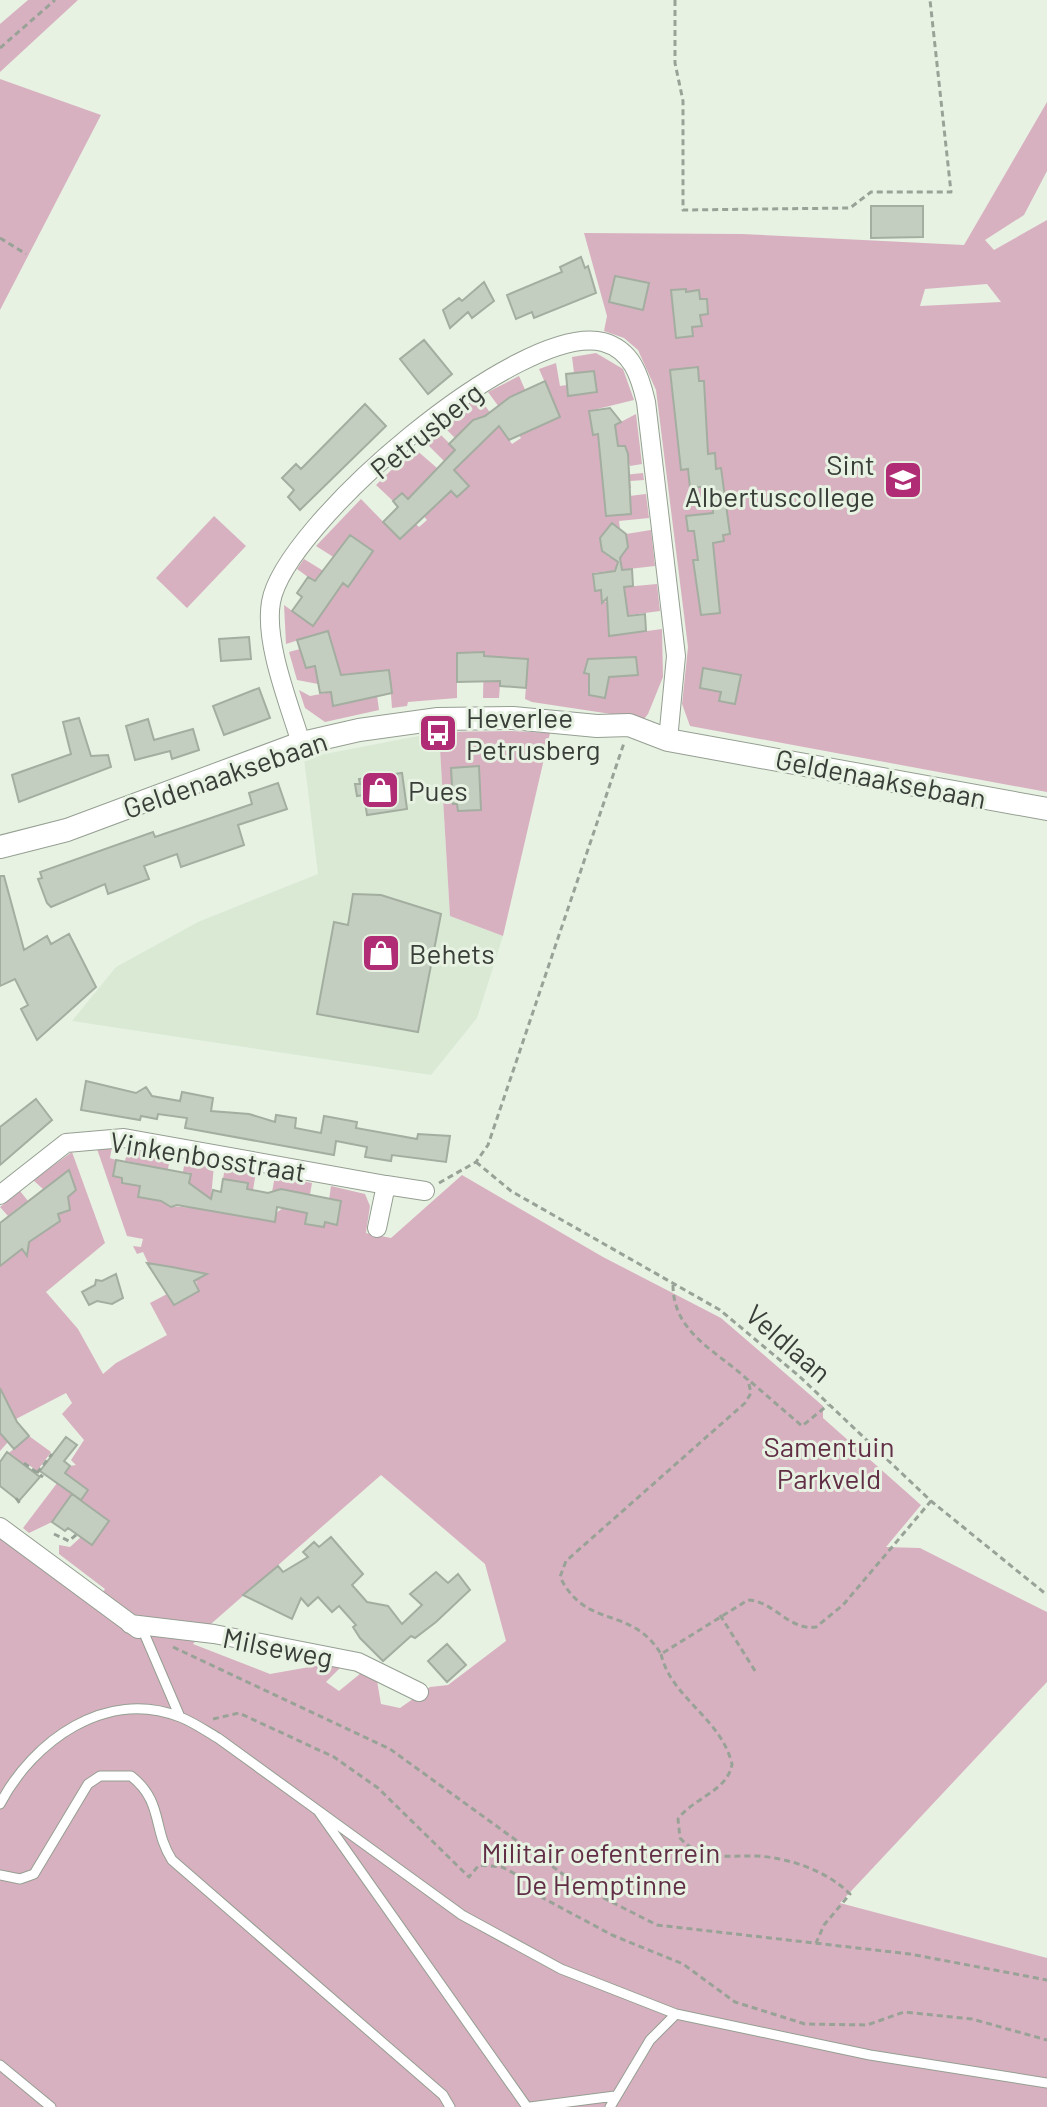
<svg xmlns="http://www.w3.org/2000/svg" width="1047" height="2107" viewBox="0 0 1047 2107" font-family="Barlow,sans-serif">
<rect width="100%" height="100%" fill="#e7f2e3"/>
<path fill="#d9e9d4" d="M439 732 450 916 503 936 477 1018 431 1075 72 1021 116 967 198 922 318 874 304 758Z"/>
<path fill="#d8b1c1" fill-rule="evenodd" d="M28 0H78L0 72V24Z
M0 79 101 115 0 310Z
M1047 102V171L1024 215 985 240 994 250 1047 220V792L690 726 682 704 688 647 656 390 638 350 624 338 604 331 607 316 584 233 742 234 964 245ZM987 284 1001 302 920 306 925 289Z
M596 353 623 369 634 400 589 411 593 434 616 432 615 425 636 414 642 464 630 466 624 446 601 448 604 477 643 473 644 480 630 481 631 488 604 491 606 516 631 513 629 496 646 494 649 518 619 521 620 529 606 530 600 538 602 551 609 557 622 555 628 547 626 534 651 530 655 566 593 573 595 591 601 590 603 602 625 599 624 587 657 584 660 611 615 617 616 623 608 624 610 636 662 629 663 677 648 714 644 719 532 702 525 699 528 659 502 657 499 698H483L484 653H457V698L408 702 407 706 392 708 389 670 377 695 379 710 325 722 305 708 299 690 310 696 331 692 333 706 358 701 352 673 318 679V684L297 680 289 652 300 649 306 668 327 662V631L286 644 284 605 313 626 334 596 297 569 304 559 348 586 372 551 351 535 335 558 316 546 361 499 400 539 416 524 419 527 427 520 402 493 393 501 376 485 414 448 437 468 444 461 423 440 435 429 465 459 488 436 455 438 441 424 479 397 512 444 521 438C512 425 518 411 509 398L499 407 488 392 519 376 541 426 560 417 539 369 556 363 560 386 567 385 569 396 596 392 594 371 574 373 572 357Z
M214 516 246 546 187 608 156 578Z
M512 731 550 733 503 936 450 916 439 732Z
M96 1146 112 1147 110 1158 116 1160 113 1176 122 1178V1183L140 1186 138 1197 148 1198 136 1163 125 1161 128 1149 170 1157 163 1200 168 1206 195 1208 197 1190 189 1184 191 1173 183 1172 185 1160 214 1165 210 1209 248 1183 223 1179 225 1167 256 1172 253 1190 261 1192 275 1221 276 1213 283 1208 292 1210 295 1192H272L275 1176 312 1183 305 1224 324 1227 325 1222 337 1224 329 1200 331 1186 365 1194 370 1206 366 1233 391 1238 462 1175 603 1257 721 1318 823 1406V1418L921 1505 886 1547 920 1548 1047 1612V1682L840 1903 1047 1958V2107H0V1527L98 1599 105 1589 59 1554V1545L70 1547 81 1537 80 1501 88 1490 80 1484 52 1522 29 1533 23 1528 70 1466 76 1465 71 1460 84 1440 62 1414 72 1403 66 1393 16 1419 18 1423 2 1435 8 1442 0 1451V1427L16 1419 4 1397 0 1399V1223L23 1250 34 1235 45 1232 22 1205 8 1216 0 1207 20 1191 28 1201 34 1196 50 1216 57 1211 59 1214 69 1210 68 1197 76 1190 69 1171 43 1189 33 1180 72 1152 105 1243 46 1292 78 1329 103 1374 116 1363 167 1335 150 1303 167 1294 174 1305 199 1291 193 1271 155 1264 150 1267 143 1252 137 1254 133 1246 141 1247 143 1239 127 1236ZM381 1475 485 1564 506 1641 448 1685 430 1687 400 1708 381 1704 376 1675 361 1673 339 1691 326 1682 343 1665 332 1663 270 1674 193 1644 204 1630Z
M29 1436 51 1452 37 1471 25 1462 20 1468 13 1463 16 1458 11 1454 4 1457Z"/>
<path fill="#c4cec0" stroke="#a3ada0" stroke-width="2" d="M871 206H923V237L871 238Z
M581 257 585 268 588 266 596 293 534 318 532 312 516 319 507 295 562 272 560 267Z
M615 276 649 283 643 310 609 302Z
M484 282 494 301 472 318 468 312 450 328 443 310 459 298 462 301Z
M686 289V292L699 290 700 299H707L708 314 700 315 702 326 692 327 693 336 676 338 671 290Z
M424 340 452 374 428 394 400 359Z
M698 367 699 381H704L708 454 715 453 716 469 721 468 730 534 723 535 724 541 713 543 720 613 701 615 693 560H698L694 531H688L686 516 713 513 710 486 690 488 688 469 681 470 670 370Z
M594 371 597 392 568 396 566 374Z
M545 381 560 417 509 440 499 426 454 470 469 486 457 497 451 491 400 539 383 522 398 507 393 501 402 493 408 499 455 450 449 444 473 420 485 416 510 397Z
M365 404 386 426 300 510 288 497 294 490 282 478 296 464 301 469Z
M610 408 621 422 615 425 618 446H625L628 454 631 514 606 516 598 434 593 435 589 411Z
M612 523 626 534 628 547 620 558 622 570 632 569 633 586 624 587 628 616 645 614 646 631 609 636 607 598 602 603 601 590 595 591 593 574 615 571 618 562 602 551 600 538Z
M350 535 373 551 348 587 343 583 313 626 292 611 302 597 297 593 308 577 315 581Z
M328 631 341 675 389 670 392 693 333 706 331 692 320 693 315 666 306 668 297 640Z
M249 637 251 659 221 661 219 639Z
M484 652V656L528 659 526 688 500 686V681L457 682V653Z
M636 657 638 675 609 677 605 698 589 695V674L584 673 588 659Z
M703 668 741 675 735 704 719 701 721 692 700 688Z
M259 688 270 718 224 735 213 706Z
M79 718 91 756 108 755 111 767 19 802 12 775 71 754 63 722Z
M148 719 154 740 193 729 199 750 172 759 170 751 135 760 126 726Z
M479 766 481 810 458 811 457 804H453L451 768Z
M402 773 407 809 367 815 364 795 357 796 355 784H360L359 779Z
M278 783 287 809 238 825 244 845 181 867 177 854 144 866 149 879 108 894 105 884 51 907 47 903 38 879 42 878 40 872 153 832 155 837 252 804 249 793Z
M0 876H4L24 950 47 936 51 944 69 934 96 987 37 1040 21 1009 28 1005 15 979 0 986Z
M353 894 381 895 441 914 418 1032 317 1014 334 922 348 925Z
M86 1081 136 1093 146 1087 152 1096 180 1101 182 1092 213 1098 211 1111 249 1114 275 1122 276 1115 296 1118 295 1128 321 1133 324 1116 357 1122 356 1128 417 1139 418 1134 450 1136 446 1162 392 1155 391 1161 365 1157 367 1147 336 1141 334 1155 185 1128 187 1118 158 1114 157 1119 141 1116 140 1120 81 1110Z
M36 1099 52 1120 0 1165V1127Z
M116 1160 191 1174 189 1183 211 1199 213 1190 221 1192 223 1179 248 1183 247 1189 268 1193 281 1189 341 1201 337 1225 325 1222 324 1227 305 1224 307 1213 277 1207 275 1222 177 1205 171 1207 161 1201 138 1197 140 1186 122 1183V1178L113 1176Z
M69 1170 76 1190 68 1197 70 1210 58 1214 60 1221 29 1242 27 1256 22 1249 0 1266V1223Z
M147 1263 172 1267 207 1274 194 1281 199 1291 174 1305Z
M116 1274 123 1298 112 1304 97 1301 89 1305 82 1292 95 1285 96 1280 102 1281Z
M0 1388 17 1422 29 1436 14 1449 0 1433Z
M66 1437 77 1445 64 1461 70 1466 65 1473 88 1490 81 1500 40 1471Z
M7 1452 40 1477 19 1501 0 1486V1462Z
M72 1494 109 1521 92 1545 68 1528 65 1531 52 1522Z
M331 1537 363 1574 352 1585 367 1602 388 1606 402 1624 422 1605 410 1594 436 1572 448 1583 458 1574 470 1590 436 1622 415 1638 411 1636 383 1661 360 1638 353 1627 356 1625 339 1606 332 1612 318 1597 308 1606 301 1598 292 1619 243 1595 278 1566 283 1572 308 1557 303 1552 314 1542 319 1547Z
M447 1644 466 1665 447 1682 428 1661Z"/>
<g fill="none" stroke-linecap="round" stroke-linejoin="round">
<defs>
<path id="service" d="M144 1633 180 1717
M0 1804C33 1741 106 1688 180 1717 193 1722 206 1731 218 1738L462 1915 561 1969 676 2014
M319 1812 527 2107
M0 1875 20 1879 34 1874 88 1784 100 1776H131C164 1802 152 1829 172 1860L443 2095 450 2107
M0 2065 51 2107
M530 2107 615 2096
M610 2107 650 2040 676 2014 870 2055 1047 2083"/>
<path id="minor" d="M301 743C289 704 264 642 271 602 284 525 521 321 603 342 632 350 640 376 646 402L676 656 668 740
M386 1185 425 1191
M0 1195 66 1143 124 1138 386 1185 377 1228
M0 1527 138 1629
M130 1624 214 1634 358 1662 419 1692"/>
<path id="tertiary" d="M0 847 67 830 298 744 359 730 438 719 513 718 597 726 629 725 668 740 1047 809"/>
</defs>
<use href="#service" stroke="#959f92" stroke-width="11"/>
<use href="#minor" stroke="#959f92" stroke-width="20"/>
<use href="#tertiary" stroke="#959f92" stroke-width="24"/>
<path stroke="#99a297" stroke-width="3" stroke-dasharray="6 4" stroke-linecap="butt" d="M675 0V63L683 101V210L850 208 871 192H951L930 0
M0 48 55 0
M0 238 26 254
M476 1162 511 1191 720 1310 799 1376 931 1501 1047 1595
M439 1183 476 1162 488 1145 624 743
M673 1285C673 1333 717 1351 748 1380L751 1393 745 1403 566 1561 560 1577C587 1631 630 1604 661 1654L748 1600C774 1601 789 1631 816 1627L843 1605 931 1501
M751 1382 802 1426 828 1405
M24 1463 43 1477
M37 1473 52 1454
M16 1498 21 1505
M54 1534 69 1541 77 1534
M720 1615 757 1674
M173 1647 390 1749 578 1885 657 1925 910 1954 1047 1980
M661 1654C671 1698 721 1718 732 1764 728 1791 693 1798 678 1819L680 1838C702 1862 728 1855 757 1856 790 1858 827 1871 850 1894L824 1925 816 1943
M213 1719 239 1713 334 1757 378 1788 469 1877 479 1865 502 1867 521 1877 543 1898 612 1935 683 1964 735 2002 805 2024 867 2025 904 2012 972 2019 1047 2040"/>
<use href="#service" stroke="#fff" stroke-width="9"/>
<use href="#minor" stroke="#fff" stroke-width="18"/>
<use href="#tertiary" stroke="#fff" stroke-width="22"/>
</g>
<defs>
<symbol id="school-square" viewBox="-11 -11 22 22"><rect x="-9" y="-9" width="18" height="18" rx="4" fill="#b02c74" stroke="#e7f2e3"/><path d="M0-5L7-2L0 1L-7-2ZM-4 1L0 2.5L4 1V4Q0 6-4 4Z" fill="#fff"/></symbol>
<symbol id="bus-square" viewBox="-11 -11 22 22"><rect x="-9" y="-9" width="18" height="18" rx="4" fill="#b02c74" stroke="#e7f2e3"/><path d="M-5-6H5V4H4V6H2V4H-2V6H-4V4H-5ZM-3.5-4V0h7V-4ZM-3.5 1.2v1.5H-2V1.2ZM2 1.2v1.5H3.5V1.2Z" fill="#fff"/></symbol>
<symbol id="shop-square" viewBox="-11 -11 22 22"><rect x="-9" y="-9" width="18" height="18" rx="4" fill="#b02c74" stroke="#e7f2e3"/><path d="M-5-2.5h2.3a2.7 3.5 0 0 1 5.4 0H5L5.5 6h-11ZM-1.5-2.5h3a1.5 2.3 0 0 0-3 0Z" fill="#fff"/></symbol>
</defs>
<g fill-rule="evenodd">
<use href="#school-square" x="881" y="458" width="44" height="44"/>
<use href="#bus-square" x="416" y="711" width="44" height="44"/>
<use href="#shop-square" x="358" y="768" width="44" height="44"/>
<use href="#shop-square" x="359" y="931" width="44" height="44"/>
</g>
<g text-anchor="middle" dominant-baseline="central" stroke-width="6" stroke-linejoin="round" paint-order="stroke">
<g font-size="28" fill="#393e38" stroke="#e7f2e3">
<text transform="translate(426 430) rotate(-39)">Petrusberg</text>
<text transform="translate(225 774) rotate(-19)">Geldenaaksebaan</text>
<text transform="translate(881 778) rotate(11)">Geldenaaksebaan</text>
<text transform="translate(208 1156) rotate(9)">Vinkenbosstraat</text>
<text transform="translate(789 1343) rotate(41)">Veldlaan</text>
<text transform="translate(278 1647) rotate(11)">Milseweg</text>
</g>
<g font-size="28" fill="#393e38" stroke="#e7f2e3" text-anchor="start">
<text x="875" y="464" text-anchor="end">Sint<tspan x="875" dy="32">Albertuscollege</tspan></text>
<text x="466" y="717">Heverlee<tspan x="466" dy="32">Petrusberg</tspan></text>
<text x="408" y="790">Pues</text>
<text x="409" y="953">Behets</text>
</g>
<g font-size="28" fill="#612e46" stroke="#e7f2e3">
<text x="829" y="1446">Samentuin<tspan x="829" dy="32">Parkveld</tspan></text>
<text x="601" y="1852">Militair oefenterrein<tspan x="601" dy="32">De Hemptinne</tspan></text>
</g>
</g>
</svg>
